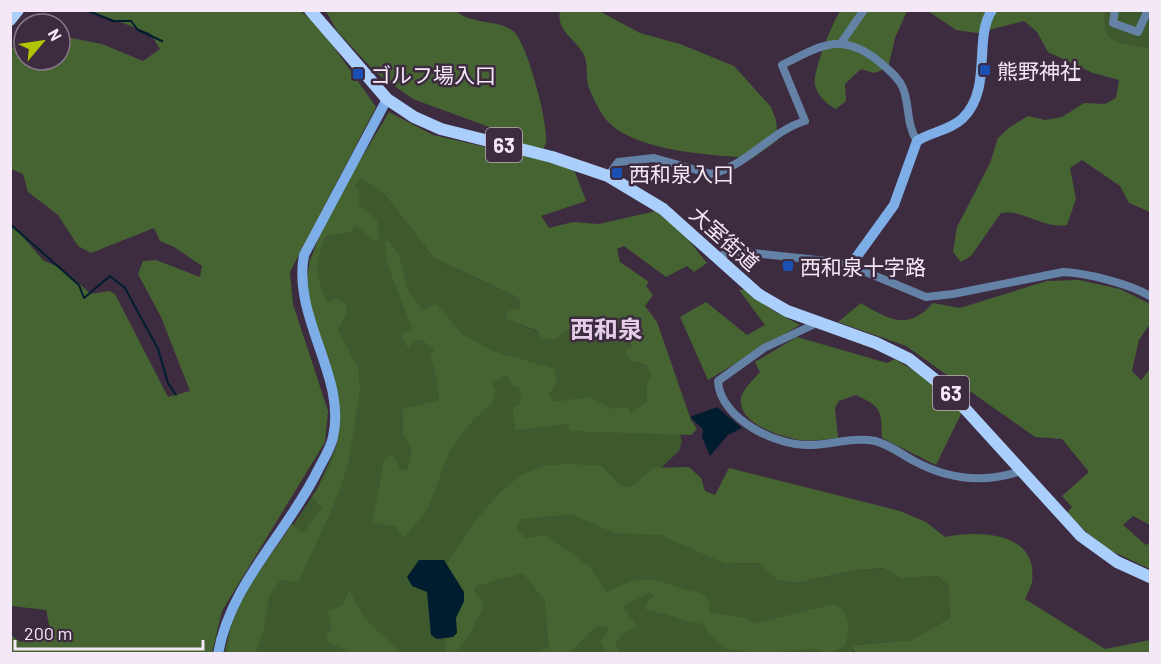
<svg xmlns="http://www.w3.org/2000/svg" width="1161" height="664" viewBox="0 0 1161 664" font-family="Barlow,'Noto Sans JP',sans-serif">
<rect width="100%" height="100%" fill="#3d2b40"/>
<path fill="#3f592e" d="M1105 11H1150V48C1122 41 1102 48 1105 11Z
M355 172 385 195 434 258 519 298 520 309 507 319 557 339C584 310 634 312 631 361L647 365 679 431 682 442 679 451 662 467 726 564 758 563 778 581 796 583 856 570 883 568 902 577 937 576 948 585 950 618 911 640 856 645 853 652 855 653 224 654 231 624 240 605 317 489 339 440 338 394 309 301V261Z"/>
<path fill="#466431" d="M841 10 907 11 895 38 888 68 874 73 861 69 845 84 846 101 836 109C826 104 818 96 815 85 812 73 833 20 841 10Z
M90 11H300L319 26 376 107 290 272 293 304 328 411 325 442 222 611 212 653H11L10 634 20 642 51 634 46 610 11 606V227L16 229 43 260 62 269 91 294 109 291 115 294 168 397 190 391 161 317 138 274 143 261 156 260 200 277 202 266 174 247 160 241 154 228 91 253 78 246 58 215 28 192 23 174 11 169V46L24 55V60H60V39L66 37 102 44 143 61 160 49 150 33Z
M326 11H456C472 25 497 19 513 31 527 41 549 126 546 142 545 146 543 151 541 155L489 127 413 99 376 73 337 31Z
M560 11H599L640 33 680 44 734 66 771 107 776 120 778 140 753 158C713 155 625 152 602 114 597 106 591 94 588 85 586 75 588 61 583 53 574 38 556 30 560 11Z
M928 11H1105C1102 48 1122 41 1150 48V212L1129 203 1120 186 1082 160 1070 168 1076 199 1067 225C1043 229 1024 209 1001 213L971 256 961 262 953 252 957 227 990 163 998 138 1010 127 1028 116 1045 120 1062 117 1084 103 1105 104 1116 98 1119 80 1093 73 1048 52 1037 32 1024 21 977 33 956 30Z
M389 112 433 135 573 167 586 201 541 216 549 228 573 222 599 224 656 211 683 233 707 263 694 272 687 266 666 277 624 246 617 249 620 262 649 282 646 286 653 295 645 306 657 322 691 420 697 429 691 435 570 431 567 424 515 430 513 408 521 403 520 388 513 386 506 375 492 384 495 391 492 403 473 420 450 450 427 510 404 538 396 527 373 522 384 459 388 455 394 457 401 470 407 471 412 450 403 433V409L439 400 437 378 430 356 434 350 422 340 415 339 408 348 401 334 412 328 387 263 385 242 388 241 399 254 408 292 423 310 436 304 462 334 492 351 555 369 557 381 549 394 553 402 590 397 612 409 627 407 631 414 647 401V385L651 376 647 365 631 361 625 354 627 349 631 346C628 340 625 330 619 326 602 312 570 325 557 339H541L538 331 506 319 509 311 520 308 519 298 434 258 385 195 361 178 354 186 360 191 358 205 377 220 379 238 374 240 356 225 351 232 326 236C314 266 314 273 327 302L336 299 346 304V314L338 330 358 368 360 390 349 459 339 493 298 583 281 579 269 596 263 632 256 653 228 654C227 606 267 563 292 524L303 533 322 508 312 497C356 436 338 392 317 328 312 312 305 296 307 279 311 233 365 154 389 112Z
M1079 280 1120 289 1150 304V324L1139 340 1132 371 1141 380 1150 369V525L1133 516 1123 525 1146 545 1150 542V569L1101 546 1067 513 1072 507 1062 496 1089 472 1062 439 1035 437 906 346 838 322 861 303C889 320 908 331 933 303L960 308 1047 281Z
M745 289 772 310 800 325 708 380 680 317 706 302 747 335 765 325 739 290Z
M797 337 887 363 895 359 926 378 962 412 936 465 882 438C881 410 882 407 856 395L839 401 835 408 838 438C826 439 813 442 801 440 782 437 737 424 741 398 742 390 754 379 760 372L755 362Z
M600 465 621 486 631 487 653 468 689 467 701 478 705 491 715 495 729 468 900 511 926 522 945 537C978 530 1039 531 1032 582 1031 587 1027 594 1025 599L1105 649 1150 640V653H855L853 647 856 645 911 640 950 618 948 585 937 576 902 578 883 568 856 570 796 583 778 581 758 563 726 564 661 535 615 533 571 514 521 519 516 528 525 538 546 535 591 568 606 592C616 588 627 582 638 580 654 576 683 591 702 593L710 602 709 613 748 618 753 624 835 604C851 615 849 627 846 645L830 654 816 649 761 653 726 649 709 634 704 624C685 622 665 613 645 609V605L654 596 650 592 622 607 637 626 623 634 615 643 620 653H610L600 643 610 627 597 626 569 653H537L549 647 545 601 523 573 476 586 474 592 481 599 483 607 469 636 456 651 448 653 445 646 447 637 457 633 455 618 464 601 447 564C468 531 494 489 530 471 549 461 579 465 600 465Z
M349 590 363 617 401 653H348L345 650 328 642 326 635 332 629 328 611 343 605Z"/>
<path fill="#001d30" d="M717 407 742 428 728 435 710 456 702 437 703 429 690 417Z
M419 560H444L464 592V601L456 618 457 633 453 637 437 639 431 635 427 592 412 586 407 577Z"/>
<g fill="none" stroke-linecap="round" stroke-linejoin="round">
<path stroke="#001d30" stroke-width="2" d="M86 10 113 21H131L138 30 162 41
M10 224 79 285 84 298 110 276 125 288 158 349 168 383 176 395"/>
<path stroke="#6482a6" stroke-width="8" d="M1115 10 1113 23 1138 32 1148 10
M841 43 864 10
M608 176 618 162 654 158 711 174C747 166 771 131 805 121L782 65C823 44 844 31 882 64 890 71 899 78 903 88 910 106 906 124 917 141
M717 257 733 251 836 262 861 270 926 297 953 294 1063 272C1087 273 1130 284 1150 296
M817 323 764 348 718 381C720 419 777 447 812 445 833 444 854 437 875 441 891 445 902 455 916 462 950 480 985 483 1021 471"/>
<path stroke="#7eaee8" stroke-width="10" d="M850 266 894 205 917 141C931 132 951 130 963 118 993 88 973 39 992 10
M218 654C230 584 288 532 318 470 323 460 331 448 333 437 347 377 292 318 304 255L387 99"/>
<path stroke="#aacffc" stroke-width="12" d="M310 10 387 99 414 117 441 129 552 157 608 176 663 209 758 294 787 311 876 343 909 359 948 390 1081 536 1117 562 1150 577
M10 20 18 10"/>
</g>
<g fill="#1a4fb4" stroke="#3d2b40" stroke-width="2">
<rect x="979" y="64" width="12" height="12" rx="3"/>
<rect x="352" y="68" width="12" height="12" rx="3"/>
<rect x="611" y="167" width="12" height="12" rx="3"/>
<rect x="782" y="260" width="12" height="12" rx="3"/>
</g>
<g text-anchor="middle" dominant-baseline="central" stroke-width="5" stroke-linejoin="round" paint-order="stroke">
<g fill="#3d2b40" stroke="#bdafbf" stroke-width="1.5">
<rect x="486" y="128" width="36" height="34" rx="4.5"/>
<rect x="933" y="376" width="36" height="34" rx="4.5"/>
</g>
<g font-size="20" font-weight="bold" fill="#f4e8f6">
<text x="504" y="145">63</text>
<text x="951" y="393">63</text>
</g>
<g font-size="21" fill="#f4e8f6" stroke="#3d2b40" text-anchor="start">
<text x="997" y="70">熊野神社</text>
<text x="370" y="74">ゴルフ場入口</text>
<text x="629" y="173">西和泉入口</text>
<text x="800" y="266">西和泉十字路</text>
</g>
<g font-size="21" fill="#f4e8f6" stroke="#3d2b40">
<text transform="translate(725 238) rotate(42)">大室街道</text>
</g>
<g font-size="24" font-weight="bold" fill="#e3cde7" stroke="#3d2b40">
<text x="606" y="328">西和泉</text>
</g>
</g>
<rect width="1161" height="664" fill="none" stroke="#f4e8f6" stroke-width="24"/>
<g transform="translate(42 42) rotate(61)"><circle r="28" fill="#3d2b40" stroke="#867789" stroke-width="1.5"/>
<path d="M0-4.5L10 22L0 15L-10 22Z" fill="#b0c502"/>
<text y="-9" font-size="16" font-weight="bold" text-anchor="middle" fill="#f4e8f6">N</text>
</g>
<path d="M15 640v9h188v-9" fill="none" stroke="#f4e8f6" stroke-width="3"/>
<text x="24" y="640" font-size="18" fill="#f4e8f6" stroke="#3d2b40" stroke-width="4.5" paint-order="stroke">200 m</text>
</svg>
